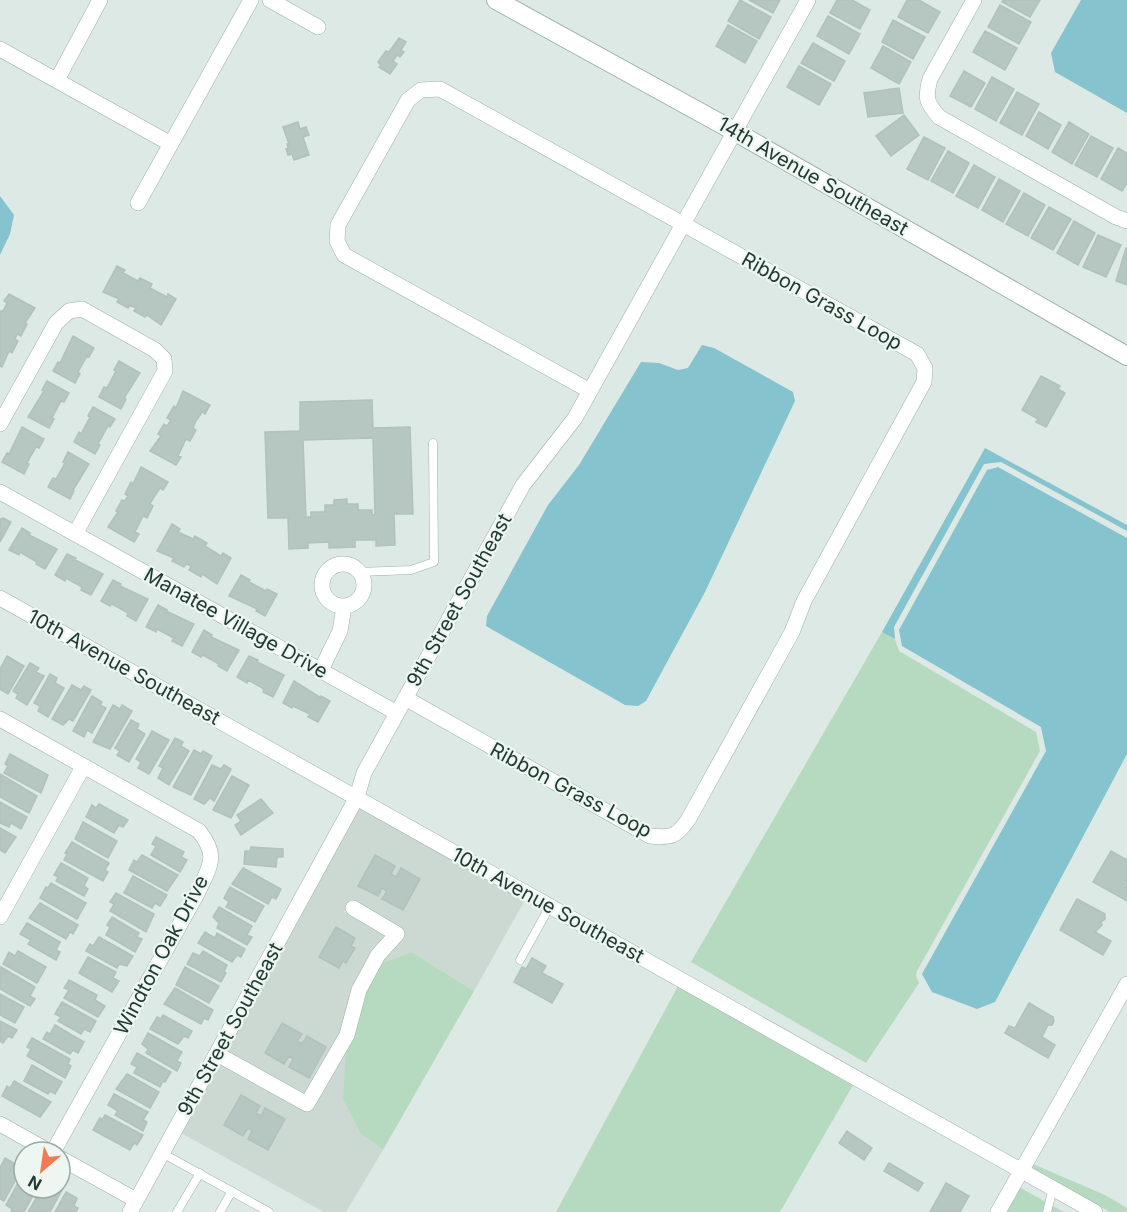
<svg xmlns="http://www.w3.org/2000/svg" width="1127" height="1212" viewBox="0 0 1127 1212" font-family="Inter,sans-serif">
<rect width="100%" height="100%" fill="#dde9e4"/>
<path fill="#ccd9d3" d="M359 807 525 900 474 991 412 952 380 964 401 928 351 899 344 912 386 936 340 1033 305 1094 226 1051Z
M346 1048 361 1134 383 1150 346 1212H324L181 1133 219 1064 303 1110Z"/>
<path fill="#b6dac0" d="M882 632 895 639 899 651 1036 732 1040 751 917 971 916 976 919 983 866 1063 691 962Z
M412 952 474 991 383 1150 361 1134 343 1099 346 1048 365 992 380 964Z
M678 986 853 1085 780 1212H556Z
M1033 1164 1105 1195 1127 1208V1212H1110L1031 1168Z
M1019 1187 1064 1212H1005Z"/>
<path fill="#85c3ce" d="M1081 0H1127V113L1055 72 1051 53Z
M0 196 14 215 10 234 0 255Z
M702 345 714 348 793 392 795 401 705 592 646 701 638 706 625 705 486 626 487 616 548 505 579 465 641 362 659 363 678 370 688 368Z
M985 448 1127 525V531L1001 462 984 464 894 627 895 639 882 632Z
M998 467 1127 538V754L995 1002 977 1009 932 992 922 974 1046 751 1041 727 902 646 899 630 987 470Z"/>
<path fill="#b6c6c0" stroke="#b0c2bb" stroke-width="1.5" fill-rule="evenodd" d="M740 0 771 17 759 39 728 21Z
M749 0H780L773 13Z
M837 0H852L870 10 860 29 830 13Z
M907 0H919L940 12 928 33 898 17Z
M1003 0H1040L1030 17 1002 2Z
M1000 5 1031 22 1019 44 988 27Z
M828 16 860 34 849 54 817 36Z
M893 20 925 37 913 59 882 42Z
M728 25 757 41 745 63 716 46Z
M985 31 1017 48 1005 70 973 52Z
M399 38 406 42 401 50 404 52 400 57 397 55 393 61 397 64 390 74 379 67 381 65 378 62 386 51 389 52Z
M813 43 845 61 834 81 801 63Z
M883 46 911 62 899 84 871 68Z
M799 66 831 84 819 105 787 87Z
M964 71 985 83 971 107 950 96Z
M992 77 1014 89 996 121 975 109Z
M899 88 903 113 868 117 864 93Z
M1017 92 1039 104 1022 135 1000 123Z
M1039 112 1061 125 1048 149 1026 136Z
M904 115 919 135 891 156 876 136Z
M298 122 300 129 306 127 309 135 303 137 309 155 294 160 292 154 288 155 286 149 288 148 287 144H289L283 127Z
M1069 122 1089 134 1072 164 1052 152Z
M1091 136 1113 148 1097 177 1075 165Z
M924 137 945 148 928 180 907 169Z
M1118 148 1127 153V183L1122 191 1101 179Z
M948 151 969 163 953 193 931 181Z
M974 165 995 177 978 208 956 196Z
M999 179 1020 191 1003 222 982 210Z
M1024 193 1045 205 1028 236 1006 224Z
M1049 207 1071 219 1053 250 1031 238Z
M1074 221 1095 233 1078 265 1057 253Z
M1098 235 1121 245 1106 277 1083 267Z
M1126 248H1127V285L1116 281Z
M117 266 125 270 123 273 138 281 140 278 152 284 150 288 167 297 168 294 176 299 161 325 147 315 145 317 134 311 136 308 130 305 128 308 117 302 119 299 103 292Z
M9 294 35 308 25 323 27 324 21 336 17 334 15 339 18 341 12 353 9 351 2 367 0 366V311H3L7 303 4 301Z
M73 336 94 348 89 357 87 356 78 372 80 374 75 383 53 371 58 362 60 363Z
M119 361 140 373 124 398 126 399 121 409 99 397 104 387 107 388 116 371 114 370Z
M1041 376 1060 386 1058 389 1065 393 1046 427 1036 422 1038 419 1022 410Z
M47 381 69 393 64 402 61 401 52 418 54 419 49 428 28 417 44 391 42 390Z
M183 391 210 405 205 414 202 412 196 421 193 428 196 430 190 441 186 439 178 456 181 457 176 465 150 451 161 436 158 434 164 424 167 426 171 420 167 418 174 406 176 408Z
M372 400 373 428 410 427 413 514H394L395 545 376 546V540H355V547L329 548V542L308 543V548L289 549 288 518H268L265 432 300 431V402ZM373 438 375 515H372V510H358V504H347V499L334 500V505H325V512H311V517H306L303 440Z
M93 407 115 419 110 427 108 426 98 444 100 445 95 454 74 442 79 432 81 434 90 417 88 416Z
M22 427 44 439 39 448 36 447 27 463 29 464 24 474 2 462 7 453 9 454Z
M68 452 89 464 73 490 74 491 70 499 48 487 53 478 56 479 65 463 63 462Z
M141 467 168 482 163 490 160 488 154 497 150 504 153 506 147 518 143 516 135 532 139 534 134 542 108 527 118 512 116 511 122 500 125 501 128 496 125 494 131 482 133 484Z
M3 518 11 522 0 542V519Z
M172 524 180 529 178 532 193 539 195 536 207 543 205 546 221 556 223 553 231 558 217 584 202 574 201 577 189 570 191 566 186 564 184 567 172 561 174 558 157 551Z
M22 528 30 533 29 535 57 549 45 569 36 564 37 562 20 552 19 555 9 550Z
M67 554 76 558 75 560 103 574 91 595 81 590 82 587 66 578 65 581 55 575Z
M241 575 250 580 249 582 266 591 267 589 277 594 265 616 256 611 257 609 229 596Z
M113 580 121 584 120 586 148 599 136 621 127 616 128 613 112 604 110 606 101 601Z
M158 605 167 610 166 611 194 624 182 646 172 641 174 638 157 629 156 632 146 627Z
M204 630 212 635 211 637 239 650 227 671 218 666 219 664 203 655 201 657 192 652Z
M7 656 24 666 8 694 0 689V669Z
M249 656 258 660 257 662 284 675 273 697 263 692 264 689 248 680 247 683 237 677Z
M30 663 39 668 36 672 44 676 27 705 16 698 18 694 13 691Z
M50 674 57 678 55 683 64 688 48 717 38 711 40 706 34 703Z
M294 681 321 698V696L330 701 318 722 308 717 310 714 293 706 292 708 283 703Z
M72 685 81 690 84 686 91 690 73 721 69 719 63 725 52 719Z
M92 696 102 702 100 705 106 708 92 733 87 730 84 737 73 731Z
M113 705 120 709 122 705 132 711 110 749 93 742Z
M131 720 139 724 137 729 145 734 129 762 117 755 120 751 115 748Z
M152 731 169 740 149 774 138 768 141 762 136 759Z
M175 738 183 742 181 746 189 751 169 785 158 778 163 768 159 766Z
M194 750 201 754 203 751 212 756 191 795 173 787Z
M10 754 48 775 41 793 4 773 8 766 5 764Z
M212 765 221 769 224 765 231 769 214 801 210 798 204 804 194 799Z
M0 774 37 796 29 813 0 797Z
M232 776 249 785 231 818 213 810Z
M261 799 273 813 241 835 235 825 241 821 237 815Z
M0 802 27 817 21 829 11 823 9 827 0 823Z
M99 804 128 820 123 827 119 825 114 833 86 817 92 805 96 808Z
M83 822 117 841 108 858 75 839Z
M0 828 16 837 5 853 0 850Z
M156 837 184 852 181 857 187 860 180 872 151 855 156 846 152 844Z
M72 842 109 863 105 870 108 872 103 881 64 860 67 854 65 853Z
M251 847 283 849V857H277L276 867 244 864 245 851H250Z
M1111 851 1127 860V882L1125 884 1127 886V901L1093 882Z
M142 855 178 875 167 891 129 870 134 860 137 862Z
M375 855 395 866 391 874 396 877 401 868 420 879 403 910 382 899 387 891 382 888 378 896 358 886Z
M61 863 88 878 84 886 88 889 84 896 56 881 58 877 54 875Z
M243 868 281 889 276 899 272 897 268 904 232 884Z
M133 876 167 895 160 906 155 903 152 908 124 893Z
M51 883 86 903 77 919 40 898 46 887 48 888Z
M230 887 264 906 255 922 226 907 229 902 224 898Z
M116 893 154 914 146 932 110 911 114 904 110 902Z
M1077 899 1105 914V919L1101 922 1102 925 1095 932 1111 941 1103 955 1060 930Z
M40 903 78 925 73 934 70 932 66 939 29 918Z
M219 907 252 926 247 935 252 937 247 945 217 928 219 923 213 917Z
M112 917 139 933 137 937 142 939 135 952 106 935 110 927 107 925Z
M27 923 60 942 56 950 60 952 56 960 28 944 31 940 20 934Z
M336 927 355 938 351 946 355 948 346 963 343 961 339 968 319 957Z
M205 932 215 938 217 933 245 949 241 957 237 955 232 962 198 943Z
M99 937 133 956 127 966 119 964 117 968 86 951 90 944 93 946Z
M18 951 46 967 37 983 3 964 9 952 15 956Z
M203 951 227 965 224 972 226 973 221 982 187 964 193 953 200 956Z
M88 957 116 972 113 978 119 981 112 992 79 973Z
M532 958 546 966 542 973 563 984 552 1003 514 982 522 967 526 969Z
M1 967 35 987 30 996 35 999 30 1006 0 989Z
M185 967 219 986 209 1003 176 985Z
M69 980 97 995 95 1000 105 1006 98 1017 64 998 69 990 64 988Z
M175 988 213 1010 208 1020 204 1018 201 1024 164 1004Z
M0 994 24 1007 15 1023 0 1015Z
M62 1002 96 1021 90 1032 84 1029 81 1034 58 1021 61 1017 55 1014Z
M1029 1003 1053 1017 1054 1021 1052 1025H1048L1042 1037 1055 1045 1048 1058 1005 1033 1009 1026 1015 1028Z
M163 1015 192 1031 188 1038 184 1036 178 1044 150 1029 157 1017 161 1019Z
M0 1021 17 1030 12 1038 8 1036 3 1043 0 1041Z
M282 1023 302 1034 297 1041 302 1044 307 1036 326 1047 309 1078 289 1067 293 1059 289 1056 284 1064 265 1053Z
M55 1025 84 1042 78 1053 73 1050 70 1054 43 1039 47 1032 50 1034Z
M148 1033 182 1052 177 1061 181 1063 177 1071 146 1053 148 1049 142 1044Z
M32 1038 70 1059 68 1064 71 1066 65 1078 27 1056 31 1049 27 1047Z
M137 1053 171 1072 165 1082 163 1081 160 1087 134 1073 137 1067 131 1064Z
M32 1065 62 1082 55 1094 50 1091 48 1094 24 1081Z
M127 1074 159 1092 150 1108 116 1089Z
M14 1081 51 1102 40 1117 2 1096 7 1086 10 1088Z
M114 1094 148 1112 143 1120 147 1122 143 1131 115 1115 118 1111 108 1105Z
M241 1095 260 1106 256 1113 261 1116 265 1108 285 1119 268 1150 248 1139 252 1131 248 1128 243 1136 224 1125Z
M105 1115 143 1135 137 1145 134 1143 130 1150 93 1130 100 1118 102 1120Z
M847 1131 872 1148 864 1160 839 1143Z
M5 1158 22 1168 4 1201 0 1199V1168Z
M889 1163 923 1183 918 1191 884 1171Z
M24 1172V1188H37L24 1212H11L12 1209 6 1205Z
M946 1183 969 1196 960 1212H930Z
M42 1188 48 1190 49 1188 62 1190 50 1212H28Z
M66 1192 77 1198 74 1206 78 1208 76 1212H55Z"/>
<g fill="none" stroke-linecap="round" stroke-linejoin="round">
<defs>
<path id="service" d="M359 572 411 570 434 562 433 443
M520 960 550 906
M162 1153 269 1212
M177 1212 200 1173
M220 1212 232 1191
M1047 1212 1053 1188"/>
<path id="minor" d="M270 0 318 27
M974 0 930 79C925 98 926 102 939 117L1116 217 1127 221
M0 49 171 144
M57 80 100 0
M138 203 251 0
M0 424 56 323 69 311 82 309 155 350 164 359 165 371 75 534
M0 492 397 713
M322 585a21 21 0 1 1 42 0a21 21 0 1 1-42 0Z
M0 598 1095 1212
M321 670 340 631 344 607
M405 698 650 836C671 838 676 837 688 820L792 632 804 601 924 382 925 368 917 354 440 89 421 90 408 100 338 225 337 241 344 255 590 391
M0 719 199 831C219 857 210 865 198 892L53 1152
M0 917 83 767
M217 1054 307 1104 347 1035 359 990 378 955 397 934 353 908
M0 1124 50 1152
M60 1158 136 1200
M130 1212 357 797 364 773 523 485 575 418 808 0
M998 1212 1127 984"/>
<path id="tertiary" d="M496 0 734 131 1127 356"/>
</defs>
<use href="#service" stroke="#a0b0ab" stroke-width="9"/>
<use href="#minor" stroke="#a0b0ab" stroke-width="16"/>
<use href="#tertiary" stroke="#a0b0ab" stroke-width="20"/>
<use href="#service" stroke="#fff" stroke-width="8"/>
<use href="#minor" stroke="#fff" stroke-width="15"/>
<use href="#tertiary" stroke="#fff" stroke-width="18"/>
</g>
<g text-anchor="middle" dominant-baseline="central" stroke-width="4.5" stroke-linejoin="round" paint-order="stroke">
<g font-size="20" fill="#1f3831" stroke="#edf6f1">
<text transform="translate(813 176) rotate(30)">14th Avenue Southeast</text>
<text transform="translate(822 301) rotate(29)">Ribbon Grass Loop</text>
<text transform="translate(459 600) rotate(-61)">9th Street Southeast</text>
<text transform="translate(236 623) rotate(29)">Manatee Village Drive</text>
<text transform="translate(124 667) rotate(29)">10th Avenue Southeast</text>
<text transform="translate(571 790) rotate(28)">Ribbon Grass Loop</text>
<text transform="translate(548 905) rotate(29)">10th Avenue Southeast</text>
<text transform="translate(161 955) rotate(-62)">Windton Oak Drive</text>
<text transform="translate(230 1029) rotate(-61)">9th Street Southeast</text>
</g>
</g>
<g transform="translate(42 1170) rotate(209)"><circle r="28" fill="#edf6f1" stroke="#9baaa4" stroke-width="1.5"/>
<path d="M0-4.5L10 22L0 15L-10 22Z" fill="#ef7a55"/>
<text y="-9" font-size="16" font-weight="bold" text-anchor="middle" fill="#1f3831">N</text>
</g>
</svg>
